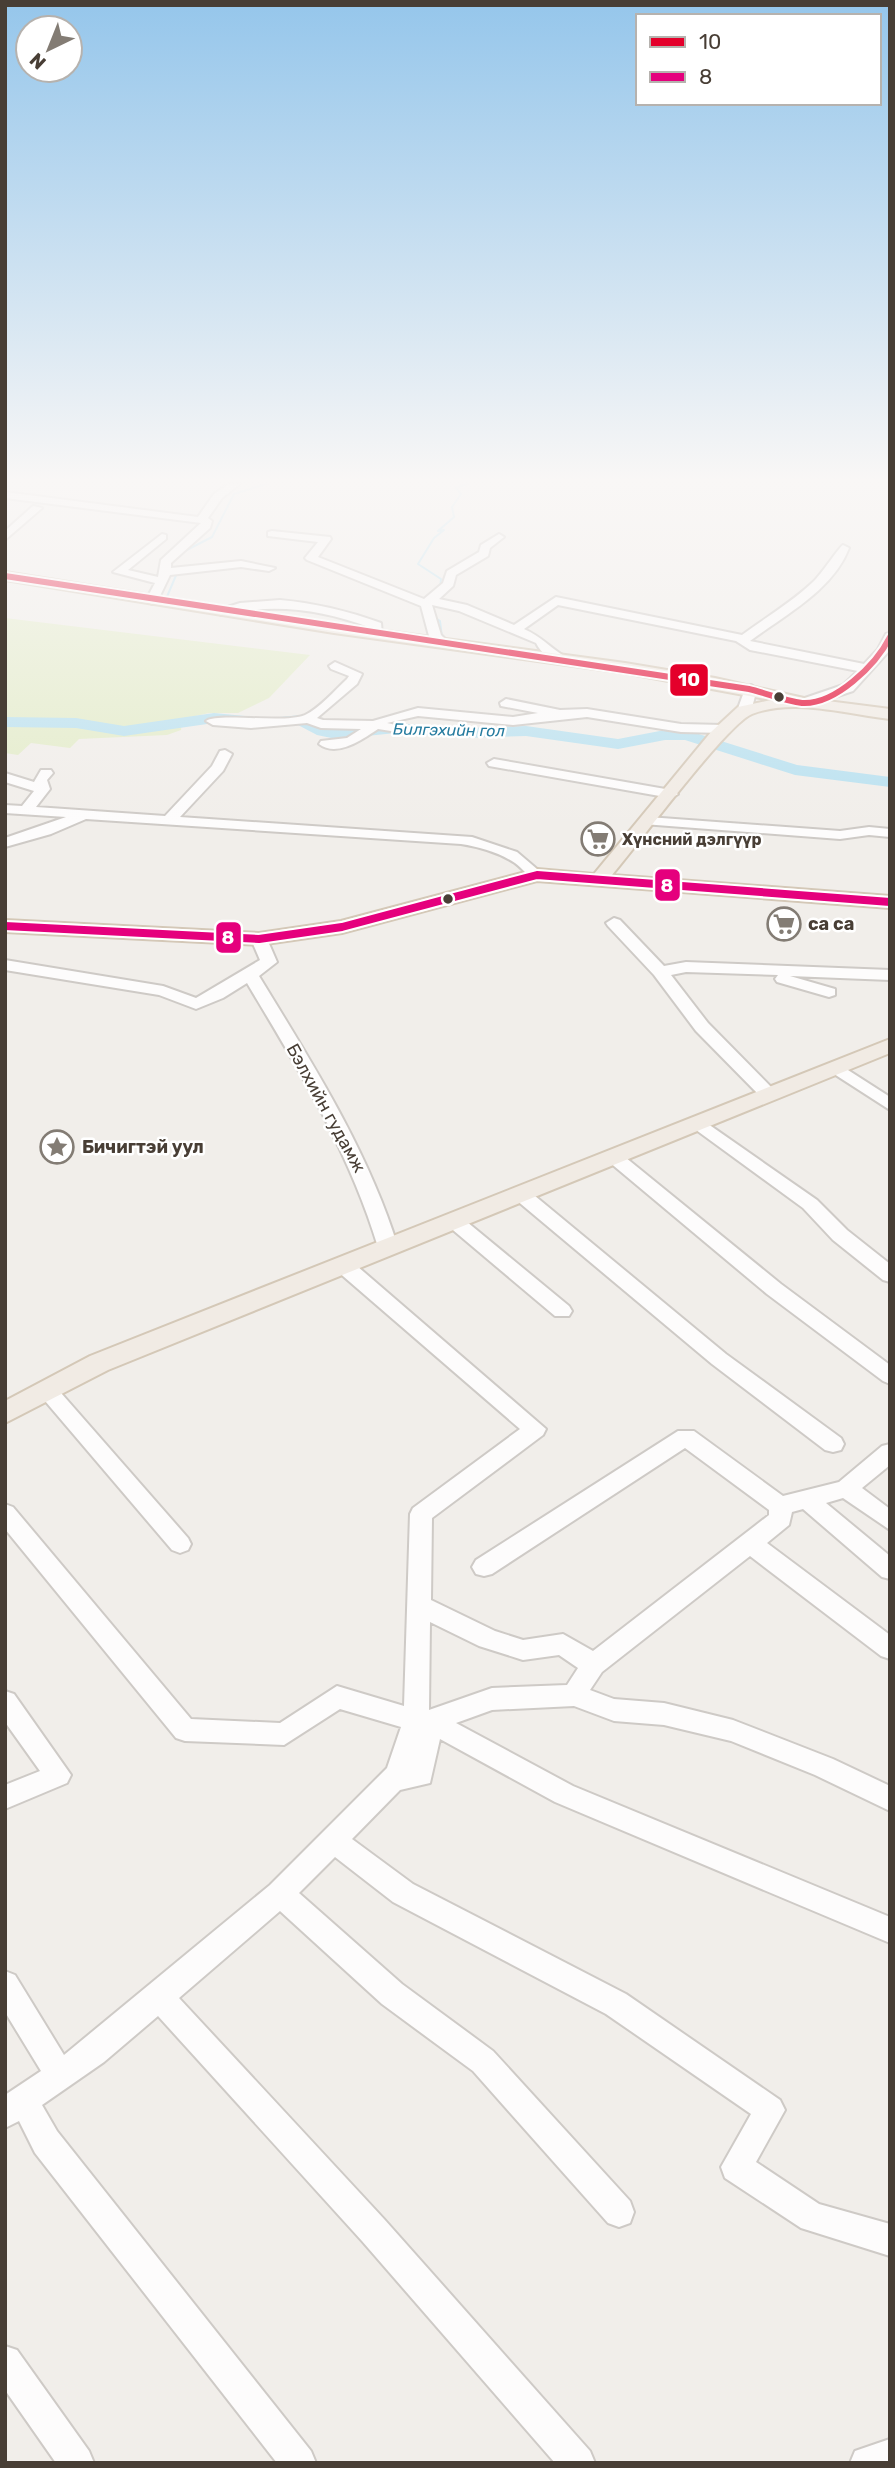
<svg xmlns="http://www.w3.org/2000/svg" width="895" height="2468" viewBox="0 0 895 2468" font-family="Rubik,sans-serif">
<rect width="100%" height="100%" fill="#f1eeea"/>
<path fill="#e3ecc9" d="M5 618 310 655 269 698 238 713H209L182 719 181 730 167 735 79 739 70 748 31 743 18 755 5 753Z"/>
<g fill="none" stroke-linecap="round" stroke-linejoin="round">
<path stroke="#b9e1f0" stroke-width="2" d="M181 553 212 537 234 494 266 484
M21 575 100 587
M440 589 441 579 418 564 434 538 444 530 438 531 454 517 452 507 461 494 456 488 467 484
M166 599 177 573
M434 617 440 621 442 637"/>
<path fill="#b9e1f0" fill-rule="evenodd" d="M214 713 245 716 253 721 245 726 214 723 124 736 76 728 5 727V717L76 718 124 726Z
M301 715 336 729 396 723 464 728 526 726 618 739 665 730H686L797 765 890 777V787L795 775 685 740H665L618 749 526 736 464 738 396 733 336 739 317 735 298 725 280 727 272 722 280 717Z"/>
<defs>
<path id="minor" d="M229 484H240L222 498 208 518 212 521 210 528 171 563V568L241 561 275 568 269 571 241 567 170 575 158 600 152 604 146 600 155 583 113 572 162 534 166 535V539L128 570 158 577 161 560 201 523 5 498V492L198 517 214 494Z
M33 506 42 508 5 540V531Z
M272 531 330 537 331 539 318 557 424 599 443 583 447 571 479 552 481 545 499 534 504 537 490 548 488 556 456 575 453 586 439 599 467 605 514 625 556 597 742 635C765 618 792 602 813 582 821 575 840 546 843 545L849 548C833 590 785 615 750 641L864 664 878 649 886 634 890 633V650L853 691 804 707 798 703 799 700 843 685 858 671 750 650 736 641 558 605 524 629C542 637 548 646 564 656V662C553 664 541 653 536 643L459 611 432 605 441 635 450 644 444 648 429 636 421 606 307 560 305 558 318 542 268 536V532Z
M280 600C315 603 348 611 381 623L382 634 372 637 371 628C321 609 273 603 221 615L215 611 240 603Z
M335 662 362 674 357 684 317 718 323 720 373 721 418 708 513 717 538 713 501 706 500 703 506 699 560 710 587 709 681 724 723 725 730 729 723 733 681 732 587 717 513 725 418 716 387 723 410 728V734L378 729C363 739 337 758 319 744L321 741 347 738 361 729 321 728 307 723 251 728 213 725 206 721C218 712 284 724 305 715 320 708 335 690 347 679L349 676 331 669 329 666Z
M751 685 757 689 751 711 739 714 737 711 745 689Z
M225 750 232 754 223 771 180 817 472 837 517 852 544 875 537 879C528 877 522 868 515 863 498 852 480 847 461 844L86 819 51 834 5 847V838L66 817 5 813V805L22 806 34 791 5 782V773L34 782 41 770H51L53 773 47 780 50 789 36 807 165 816 212 766 220 751Z
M494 759 671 790 678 794 671 798 489 766 487 763Z
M648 817 840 831 869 827 890 829V837L869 835 840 839 643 824V818Z
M614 918 620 920 664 966 686 962 890 970V980L790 976 835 989V995L829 997 777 982 775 979 778 975 686 972 671 975 708 1023 775 1091 778 1095 775 1099H763L696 1031 654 975 608 926 606 923Z
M259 934 267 939 277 962 259 976C312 1063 367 1148 398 1247L395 1252H381L378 1247C349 1151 298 1068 247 983L223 998 196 1009 159 995 5 970V960L163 986 196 998 260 960 251 939Z
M837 1063 890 1097V1110L831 1072 828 1068Z
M698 1117 817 1200 847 1230 890 1264V1282L883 1280 833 1240 803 1208 692 1127 689 1123Z
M614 1151 620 1153 781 1284 890 1365V1384L883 1381 767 1294 608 1161 605 1157 608 1153Z
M522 1189 529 1191 726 1354 841 1438 844 1444 841 1450 833 1452 825 1450 712 1364 515 1199 513 1195Z
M454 1215 461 1217 569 1306 572 1311 569 1316H555L447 1225 444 1221 447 1217Z
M343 1258 350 1260 546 1429 543 1435 432 1518 431 1600 495 1631 523 1640 563 1634 593 1651 769 1515V1510L685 1448 492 1574 484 1576 476 1574 472 1567 476 1560 678 1431H694L783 1496 839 1482 882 1446 890 1444V1465L862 1488 890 1509V1530L843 1498 826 1503 890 1556V1579L882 1577 803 1509 792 1512 789 1525 767 1543 890 1635V1659L881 1656 750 1556 602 1672 590 1690 614 1699 664 1703 733 1720 833 1759 890 1786V1811L815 1775 731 1741 664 1725 614 1721 574 1706 492 1710 456 1723 573 1786 890 1917V1943L555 1802 440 1739 430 1783 400 1790 352 1839 413 1884 626 1994 780 2100 785 2110 756 2162 819 2204 890 2224V2256L801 2228 725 2178 721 2167 751 2114 606 2014 393 1902 335 1857 299 1893 402 1984 493 2051 630 2201 634 2212 630 2223 619 2227 608 2223 473 2071 382 2004 280 1911 179 1998 384 2219 590 2451 595 2463H555L362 2241 158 2016 104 2062 42 2105 57 2131 311 2451 316 2463H277L35 2153 19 2121 5 2128V2095L41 2071 5 2012V1971L15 1975 64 2055 270 1885 387 1768 401 1727 340 1709 284 1745 185 1741 176 1738 5 1529V1504L13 1507 191 1719 280 1723 337 1686 404 1706 410 1514 413 1508 520 1429 336 1270 333 1265ZM430 1622 479 1646 523 1660 559 1655 578 1668 567 1685 492 1688 429 1710Z
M47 1382 54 1385 188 1538 191 1544 188 1550 180 1553 172 1550 40 1395 36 1390 40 1385Z
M5 1691 14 1694 71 1775 67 1783 5 1809V1785L40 1771 5 1722Z
M5 2346 17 2350 89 2451 94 2463H56L5 2390Z
M890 2439V2463H850L855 2451Z"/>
<path id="major" d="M5 572 334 624 625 663 715 678 804 698 890 709V719C847 714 793 698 752 714 727 724 636 847 612 875L890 896V908L537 881 342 933 259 945 5 932V920L259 933 341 921 537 869 594 874 711 732 738 707 771 700 625 673 334 633 5 580Z
M890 1039V1053L108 1370 5 1423V1401L90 1356Z"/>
</defs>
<use href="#minor" stroke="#cecac6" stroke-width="4"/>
<use href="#major" stroke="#d4c8b7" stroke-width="4"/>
<use href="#minor" fill="#fdfcfc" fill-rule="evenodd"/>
<use href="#major" fill="#f1ebe4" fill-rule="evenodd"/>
<defs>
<path id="bus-1" d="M5 576 749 689C766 693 785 701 802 703 835 705 876 665 890 637"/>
<path id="bus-2" d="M5 926 259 939 342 927 537 875 890 902"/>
</defs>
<use href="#bus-1" stroke="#fff" stroke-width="10"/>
<use href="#bus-2" stroke="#fff" stroke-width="12"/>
<use href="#bus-1" stroke="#e4002b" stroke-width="6"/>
<use href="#bus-2" stroke="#e5007d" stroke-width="8"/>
</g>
<linearGradient id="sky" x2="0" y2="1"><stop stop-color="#95c6eb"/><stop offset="0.58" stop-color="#f9f7f6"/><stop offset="1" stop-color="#f9f7f6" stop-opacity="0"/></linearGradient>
<rect width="895" height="829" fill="url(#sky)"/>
<defs>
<symbol id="supermarket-ring" viewBox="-11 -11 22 22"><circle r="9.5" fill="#fff" stroke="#837c74" stroke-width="1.5"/><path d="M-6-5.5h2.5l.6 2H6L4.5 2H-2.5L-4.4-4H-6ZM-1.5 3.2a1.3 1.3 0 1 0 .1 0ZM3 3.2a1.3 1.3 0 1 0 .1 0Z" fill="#837c74"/></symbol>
<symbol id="sight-ring" viewBox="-11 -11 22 22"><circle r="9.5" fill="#fff" stroke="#837c74" stroke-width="1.5"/><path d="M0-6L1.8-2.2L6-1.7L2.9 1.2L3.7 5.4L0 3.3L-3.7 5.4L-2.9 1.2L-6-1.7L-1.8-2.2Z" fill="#837c74"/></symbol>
</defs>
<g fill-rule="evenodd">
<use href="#supermarket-ring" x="579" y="820" width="38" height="38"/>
<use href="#supermarket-ring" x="765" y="905" width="38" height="38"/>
<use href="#sight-ring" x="38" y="1128" width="38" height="38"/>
</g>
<g fill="#483e35" stroke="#fff" stroke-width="2.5">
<circle cx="779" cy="697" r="6"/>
<circle cx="448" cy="899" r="6"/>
</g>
<g text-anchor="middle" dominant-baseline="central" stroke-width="5" stroke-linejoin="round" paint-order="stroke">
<g font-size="16" font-style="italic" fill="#257b9f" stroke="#fff">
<text transform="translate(449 730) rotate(1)">Билгэхийн гол</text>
</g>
<g font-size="16" font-weight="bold" fill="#483e35" stroke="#fff" text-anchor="start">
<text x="622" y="839">Хүнсний дэлгүүр</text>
</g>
<g font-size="18" font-weight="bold" fill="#483e35" stroke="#fff" text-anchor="start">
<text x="808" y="924">са са</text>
<text x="82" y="1147">Бичигтэй уул</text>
</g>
<g font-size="18" fill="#483e35" stroke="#fff">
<text transform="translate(326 1108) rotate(61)">Бэлхийн гудамж</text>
</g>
</g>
<g stroke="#fff" stroke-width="2.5">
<rect x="669" y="663" width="40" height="34" rx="7" fill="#e4002b"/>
<rect x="654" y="868" width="27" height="34" rx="7" fill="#e5007d"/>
<rect x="215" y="921" width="27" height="33" rx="7" fill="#e5007d"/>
</g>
<g font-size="19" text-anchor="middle" font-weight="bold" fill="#fff">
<text x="689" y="686">10</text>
<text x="667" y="892">8</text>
<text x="228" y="944">8</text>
</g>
<rect width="895" height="2468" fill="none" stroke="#483e35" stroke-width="14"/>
<rect x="636" y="14" width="245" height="91" fill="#ffffff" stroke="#b6b2ae" stroke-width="2"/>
<rect x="650" y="37" width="35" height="10" fill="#e4002b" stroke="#b6b2ae" stroke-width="2"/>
<text x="699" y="49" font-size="21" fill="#483e35">10</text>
<rect x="650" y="72" width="35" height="10" fill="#e5007d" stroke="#b6b2ae" stroke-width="2"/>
<text x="699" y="84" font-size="21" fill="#483e35">8</text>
<g transform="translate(49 49) rotate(223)"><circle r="33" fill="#ffffff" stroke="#b6b2ae" stroke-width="2"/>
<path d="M0-5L12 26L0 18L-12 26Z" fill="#837c74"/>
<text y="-10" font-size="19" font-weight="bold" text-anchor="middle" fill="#483e35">N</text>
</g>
</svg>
